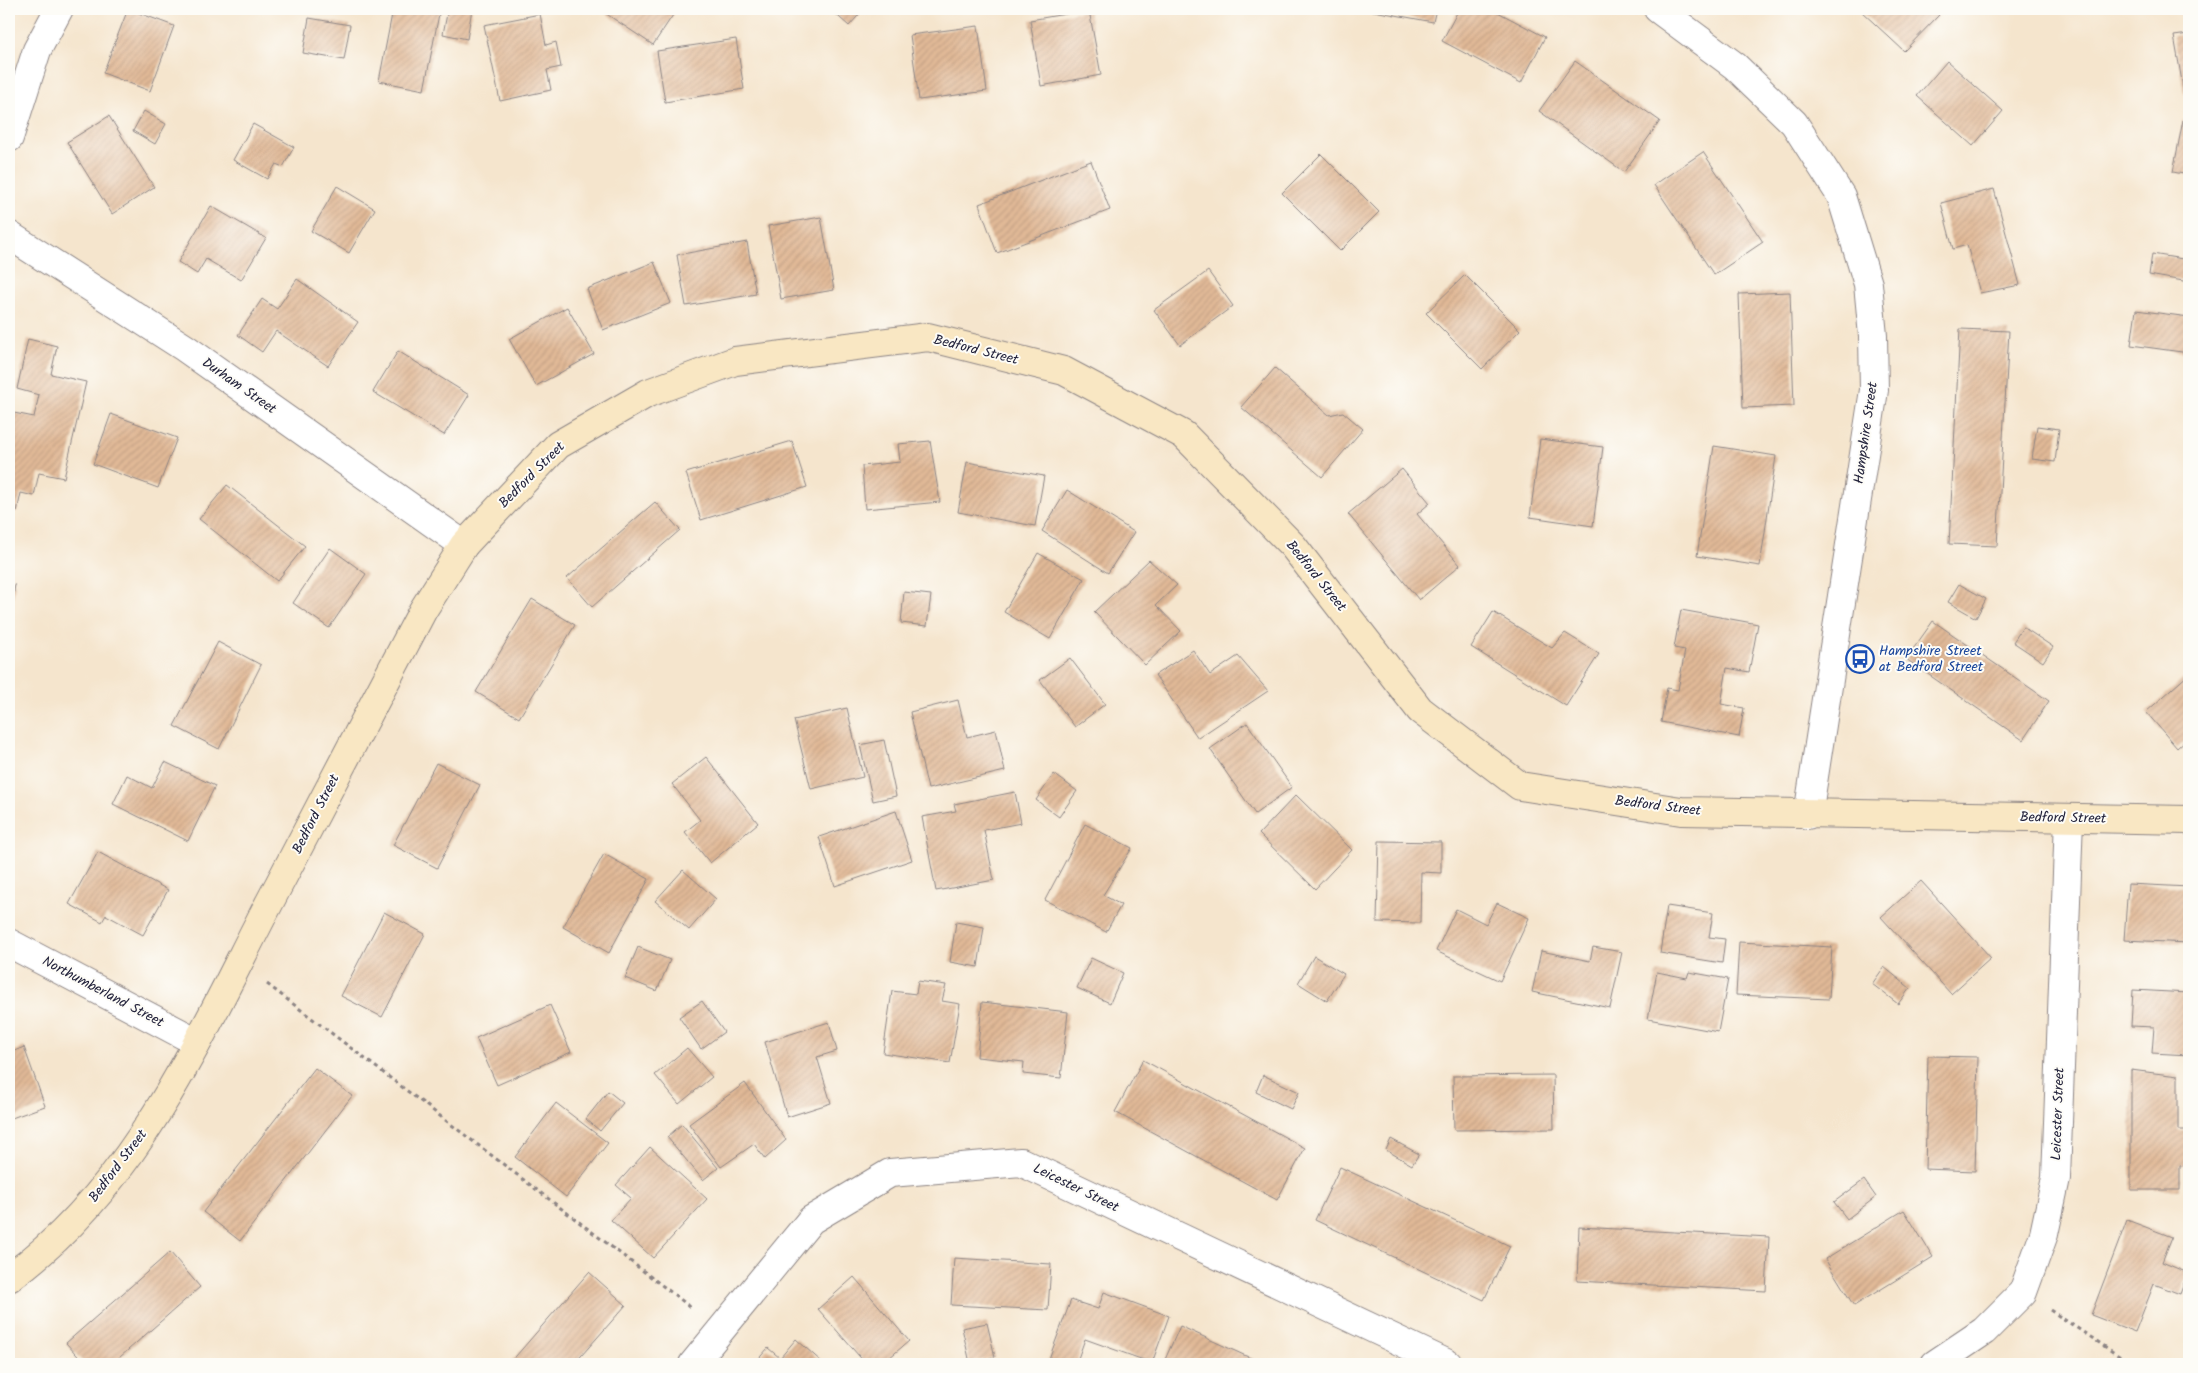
<svg xmlns="http://www.w3.org/2000/svg" width="2198" height="1373" viewBox="0 0 2198 1373" font-family="Kalam,sans-serif">
<defs>
<pattern id="building-hatch" width="6" height="6" patternUnits="userSpaceOnUse" patternTransform="scale(1.25)"><rect width="6" height="6" fill="#e1b997"/><path d="M-1 1l2-2M0 6l6-6M5 7l2-2" fill="none" stroke="#c19f83"/></pattern>
</defs>
<rect width="100%" height="100%" fill="#fdfcf7"/>
<filter id="ink" filterUnits="userSpaceOnUse"><feTurbulence type="fractalNoise" baseFrequency=".02" numOctaves="2"/><feDisplacementMap in="SourceGraphic" scale="10" xChannelSelector="R" yChannelSelector="G"/><feConvolveMatrix kernelMatrix="1 2 1 2 8 2 1 2 1" color-interpolation-filters="sRGB"/></filter>
<filter id="wash" filterUnits="userSpaceOnUse"><feTurbulence type="fractalNoise" baseFrequency=".0096" numOctaves="4" result="noise"/><feDisplacementMap in="SourceGraphic" scale="20" xChannelSelector="R" yChannelSelector="G"/><feGaussianBlur stdDeviation="1.12" result="paint"/><feColorMatrix in="noise" values="0 0 0 0 0 0 0 0 0 0 0 0 0 0 0 0 0 1.4 0 .05"/><feComposite in="paint" operator="in"/></filter>
<g filter="url(#wash)">
<rect width="100%" height="100%" fill="#f5e5cd"/>
<g id="blocks">
<path fill="url(#building-hatch)" d="M128 9 174 26 150 91 103 73Z
M393 9H440L424 90 379 81Z
M448 9H472L467 39 443 34Z
M599 9H677L653 45Z
M830 9H864L849 26Z
M1363 9H1436L1433 22Z
M1459 9H1492L1545 37 1521 83 1442 41Z
M1863 9H1932L1939 15 1904 51 1861 11Z
M1089 10 1101 75 1041 86 1030 20Z
M540 14 546 45 556 42 561 67 547 70 551 90 500 101 484 25Z
M309 18 350 25 344 60 303 53Z
M978 26 987 91 919 100 910 35Z
M2189 34V93H2184L2174 36Z
M736 39 744 89 665 102 657 51Z
M1575 61 1660 121 1624 172 1539 111Z
M1947 61 2003 111 1973 146 1917 96Z
M144 111 166 124 155 144 133 131Z
M109 116 154 187 112 214 67 142Z
M2183 120 2189 121V175L2173 172Z
M253 124 294 147 283 167 276 164 267 179 233 160Z
M1703 152 1763 242 1714 275 1654 185Z
M1321 154 1379 212 1340 251 1282 193Z
M1091 161 1110 210 997 253 979 204Z
M337 186 375 209 349 253 311 231Z
M1994 189 2020 285 1980 293 1967 245 1953 249 1941 203Z
M211 206 266 238 241 280 206 259 197 274 178 262Z
M821 217 834 290 781 299 768 226Z
M747 242 756 294 686 306 677 255Z
M2152 254 2189 260V282L2149 275Z
M654 262 671 303 603 330 587 289Z
M1208 271 1233 306 1180 345 1154 310Z
M1465 275 1520 330 1482 369 1426 313Z
M297 279 358 322 328 366 276 331 262 352 238 335 262 299 277 309Z
M1790 292 1794 406 1743 408 1739 294Z
M567 307 594 354 536 386 509 339Z
M2136 310 2189 317V353L2131 345Z
M1960 329 2009 331 1997 546 1949 544Z
M28 339 57 346 51 374 86 382 64 478 39 473 34 496 21 493 17 512 9 511V412L34 417 39 395 17 389Z
M398 351 469 395 444 435 373 392Z
M1275 368 1329 415 1343 412 1363 429 1322 477 1241 407Z
M111 414 177 438 158 488 93 464Z
M2037 426 2059 429 2055 462 2032 459Z
M1540 439 1603 447 1593 526 1530 517Z
M792 441 807 487 701 520 686 473Z
M930 441 940 502 865 509 862 466 900 462 898 444Z
M1714 446 1776 456 1760 566 1697 556Z
M967 462 1044 476 1035 526 958 512Z
M1402 469 1430 503 1417 514 1460 565 1419 600 1348 514Z
M227 485 305 546 277 581 199 519Z
M1067 490 1134 532 1108 573 1042 531Z
M655 502 680 530 592 607 567 578Z
M330 548 366 574 329 628 293 603Z
M1038 553 1084 579 1050 639 1004 612Z
M1149 560 1177 585 1156 605 1181 631 1145 665 1094 612Z
M9 584 15 585 10 616H9Z
M1959 584 1986 599 1976 618 1948 602Z
M904 592 931 595 927 626 901 623Z
M532 599 575 625 519 718 476 692Z
M1681 610 1758 624 1749 672 1727 668 1721 704 1744 708 1739 737 1661 722 1667 688 1678 690 1685 650 1674 648Z
M1493 612 1552 648 1565 633 1599 654 1566 706 1471 647Z
M1933 621 2049 701 2023 740 1906 659Z
M2023 627 2053 647 2043 662 2013 642Z
M218 642 261 665 219 749 174 726Z
M1193 650 1210 675 1238 656 1268 691 1198 738 1155 675Z
M1070 658 1105 704 1075 727 1040 680Z
M2189 674V737L2177 748 2146 712Z
M958 700 967 737 996 730 1005 771 928 789 910 712Z
M847 708 863 777 811 789 794 720Z
M1247 723 1292 787 1255 814 1210 749Z
M884 740 896 796 873 801 860 745Z
M706 757 758 823 710 863 685 832 700 820 672 784Z
M165 762 215 786 188 841 113 804 127 775 152 788Z
M436 763 480 785 437 868 393 845Z
M1054 774 1077 791 1059 817 1036 800Z
M1015 792 1021 823 984 830 994 880 936 891 922 817 956 811 954 804Z
M1296 795 1352 850 1315 889 1259 834Z
M896 811 912 860 835 886 819 837Z
M1085 824 1132 848 1103 895 1121 905 1106 932 1045 900Z
M1379 841 1441 842V873L1421 872 1420 923 1377 922Z
M98 852 168 890 143 935 106 915 102 922 69 904Z
M604 854 649 879 609 953 563 927Z
M683 870 716 899 689 930 655 901Z
M1921 881 1991 958 1951 994 1881 917Z
M2128 884 2189 887V943L2124 940Z
M1497 903 1529 918 1500 981 1436 951 1456 909 1486 924Z
M1667 906 1713 913 1709 937 1725 939 1722 963 1660 953Z
M384 912 425 934 382 1017 341 996Z
M956 922 984 927 978 967 950 962Z
M1739 942 1832 947 1829 999 1736 995Z
M638 947 670 960 657 991 625 978Z
M1593 947 1622 952 1610 1008 1532 992 1541 951 1590 961Z
M1314 956 1344 974 1327 1001 1298 983Z
M1091 958 1123 973 1110 1003 1077 988Z
M1884 967 1910 988 1898 1004 1872 984Z
M1657 972 1687 978 1689 972 1728 979 1718 1032 1648 1019Z
M918 981 946 985 942 1001 960 1004 950 1063 883 1053 892 991 916 994Z
M2133 990 2189 993V1055L2152 1053 2154 1027 2131 1026Z
M702 1001 724 1032 701 1049 679 1017Z
M982 1002 1068 1012 1061 1078 1023 1074 1024 1062 977 1057Z
M550 1005 571 1052 497 1085 476 1038Z
M829 1022 837 1051 817 1057 831 1103 787 1117 765 1042Z
M9 1042 12 1052 24 1047 45 1106 9 1119Z
M687 1048 712 1077 679 1104 655 1075Z
M1928 1056 1978 1057 1975 1171 1925 1169Z
M1143 1060 1305 1148 1277 1200 1115 1112Z
M315 1068 352 1096 240 1241 203 1212Z
M2131 1070 2178 1076V1130H2189V1165L2180 1166V1190H2131Z
M1263 1075 1299 1092 1291 1109 1256 1092Z
M1553 1075 1554 1129 1454 1130 1453 1076Z
M745 1083 786 1140 765 1159 754 1144 721 1167 689 1124Z
M608 1091 623 1103 600 1131 586 1119Z
M556 1103 608 1143 566 1197 515 1157Z
M682 1124 718 1168 703 1180 667 1137Z
M1391 1139 1419 1154 1412 1165 1386 1150Z
M650 1147 707 1199 653 1258 611 1220 631 1198 616 1185Z
M1340 1167 1510 1246 1484 1300 1315 1220Z
M1864 1180 1876 1197 1847 1219 1834 1202Z
M1904 1210 1933 1257 1854 1306 1825 1259Z
M2127 1220 2172 1237 2162 1262 2188 1273 2180 1294 2154 1284 2135 1332 2091 1315Z
M1579 1227 1769 1237 1766 1291 1577 1281Z
M170 1252 200 1287 112 1364H85L66 1343Z
M954 1258 1051 1264 1048 1310 951 1305Z
M589 1272 626 1305 574 1364H509Z
M854 1277 909 1341 882 1364H866L818 1309Z
M1104 1292 1169 1316 1152 1363 1085 1339 1076 1364H1047L1071 1300 1098 1309Z
M987 1323 995 1357 970 1363 962 1328Z
M1180 1326 1257 1361 1255 1364H1163Z
M796 1339 824 1364H754L768 1348 780 1358Z"/>
</g>
</g>
<g filter="url(#ink)">
<use href="#blocks" fill-opacity="0" stroke="#8c8484" stroke-width="1"/>
<g fill="none" stroke-linecap="round" stroke-linejoin="round">
<defs>
<path id="street" d="M1658 9 1735 66 1794 123 1841 196 1868 284 1873 336 1874 390 1808 815
M9 138 37 50 59 9
M9 235 185 348 464 545
M9 943 197 1042
M693 1364 811 1220 890 1173 1021 1162 1448 1364
M1935 1364 1984 1331 2023 1292 2044 1234 2056 1178 2069 818"/>
<path id="secondary" d="M9 1278C133 1189 196 1045 264 913 317 812 370 711 423 610L464 545 558 445 648 393 735 361 928 337 1064 371 1184 435 1293 546 1420 710 1520 786 1681 811 2189 820"/>
</defs>
<use href="#street" stroke="#8c8484" stroke-width="30"/>
<use href="#secondary" stroke="#8c8484" stroke-width="30"/>
<path stroke="#8c8484" stroke-width="3" stroke-dasharray="4 4" stroke-linecap="butt" d="M267 984 693 1309
M2050 1310 2131 1364"/>
<use href="#street" stroke="#fff" stroke-width="28"/>
<use href="#secondary" stroke="#f9e7c3" stroke-width="28"/>
</g>
</g>
<defs>
<symbol id="bus-ring" viewBox="-11 -11 22 22"><circle r="9.5" fill="#fdfcf7" stroke="#1a4fb4" stroke-width="1.5"/><path d="M-5-6H5V4H4V6H2V4H-2V6H-4V4H-5ZM-3.5-4V0h7V-4ZM-3.5 1.2v1.5H-2V1.2ZM2 1.2v1.5H3.5V1.2Z" fill="#1a4fb4"/></symbol>
</defs>
<g fill-rule="evenodd">
<use href="#bus-ring" x="1844" y="643" width="32" height="32"/>
</g>
<g text-anchor="middle" dominant-baseline="central" stroke-width="4" stroke-linejoin="round" paint-order="stroke">
<g font-size="14" fill="#22223b" stroke="#fdfcf7">
<text transform="translate(976 350) rotate(14)">Bedford Street</text>
<text transform="translate(239 386) rotate(35)">Durham Street</text>
<text transform="translate(1866 433) rotate(-82)">Hampshire Street</text>
<text transform="translate(532 475) rotate(-45)">Bedford Street</text>
<text transform="translate(1316 576) rotate(51)">Bedford Street</text>
<text transform="translate(1658 806) rotate(7)">Bedford Street</text>
<text transform="translate(316 814) rotate(-63)">Bedford Street</text>
<text transform="translate(2063 818) rotate(1)">Bedford Street</text>
<text transform="translate(103 992) rotate(28)">Northumberland Street</text>
<text transform="translate(2058 1114) rotate(-88)">Leicester Street</text>
<text transform="translate(118 1166) rotate(-53)">Bedford Street</text>
<text transform="translate(1076 1188) rotate(26)">Leicester Street</text>
</g>
<g font-size="14" fill="#164399" stroke="#fdfcf7" text-anchor="start">
<text x="1879" y="651">Hampshire Street<tspan x="1879" dy="16">at Bedford Street</tspan></text>
</g>
</g>
<rect width="2198" height="1373" fill="none" stroke="#fdfcf7" stroke-width="30"/>
</svg>
